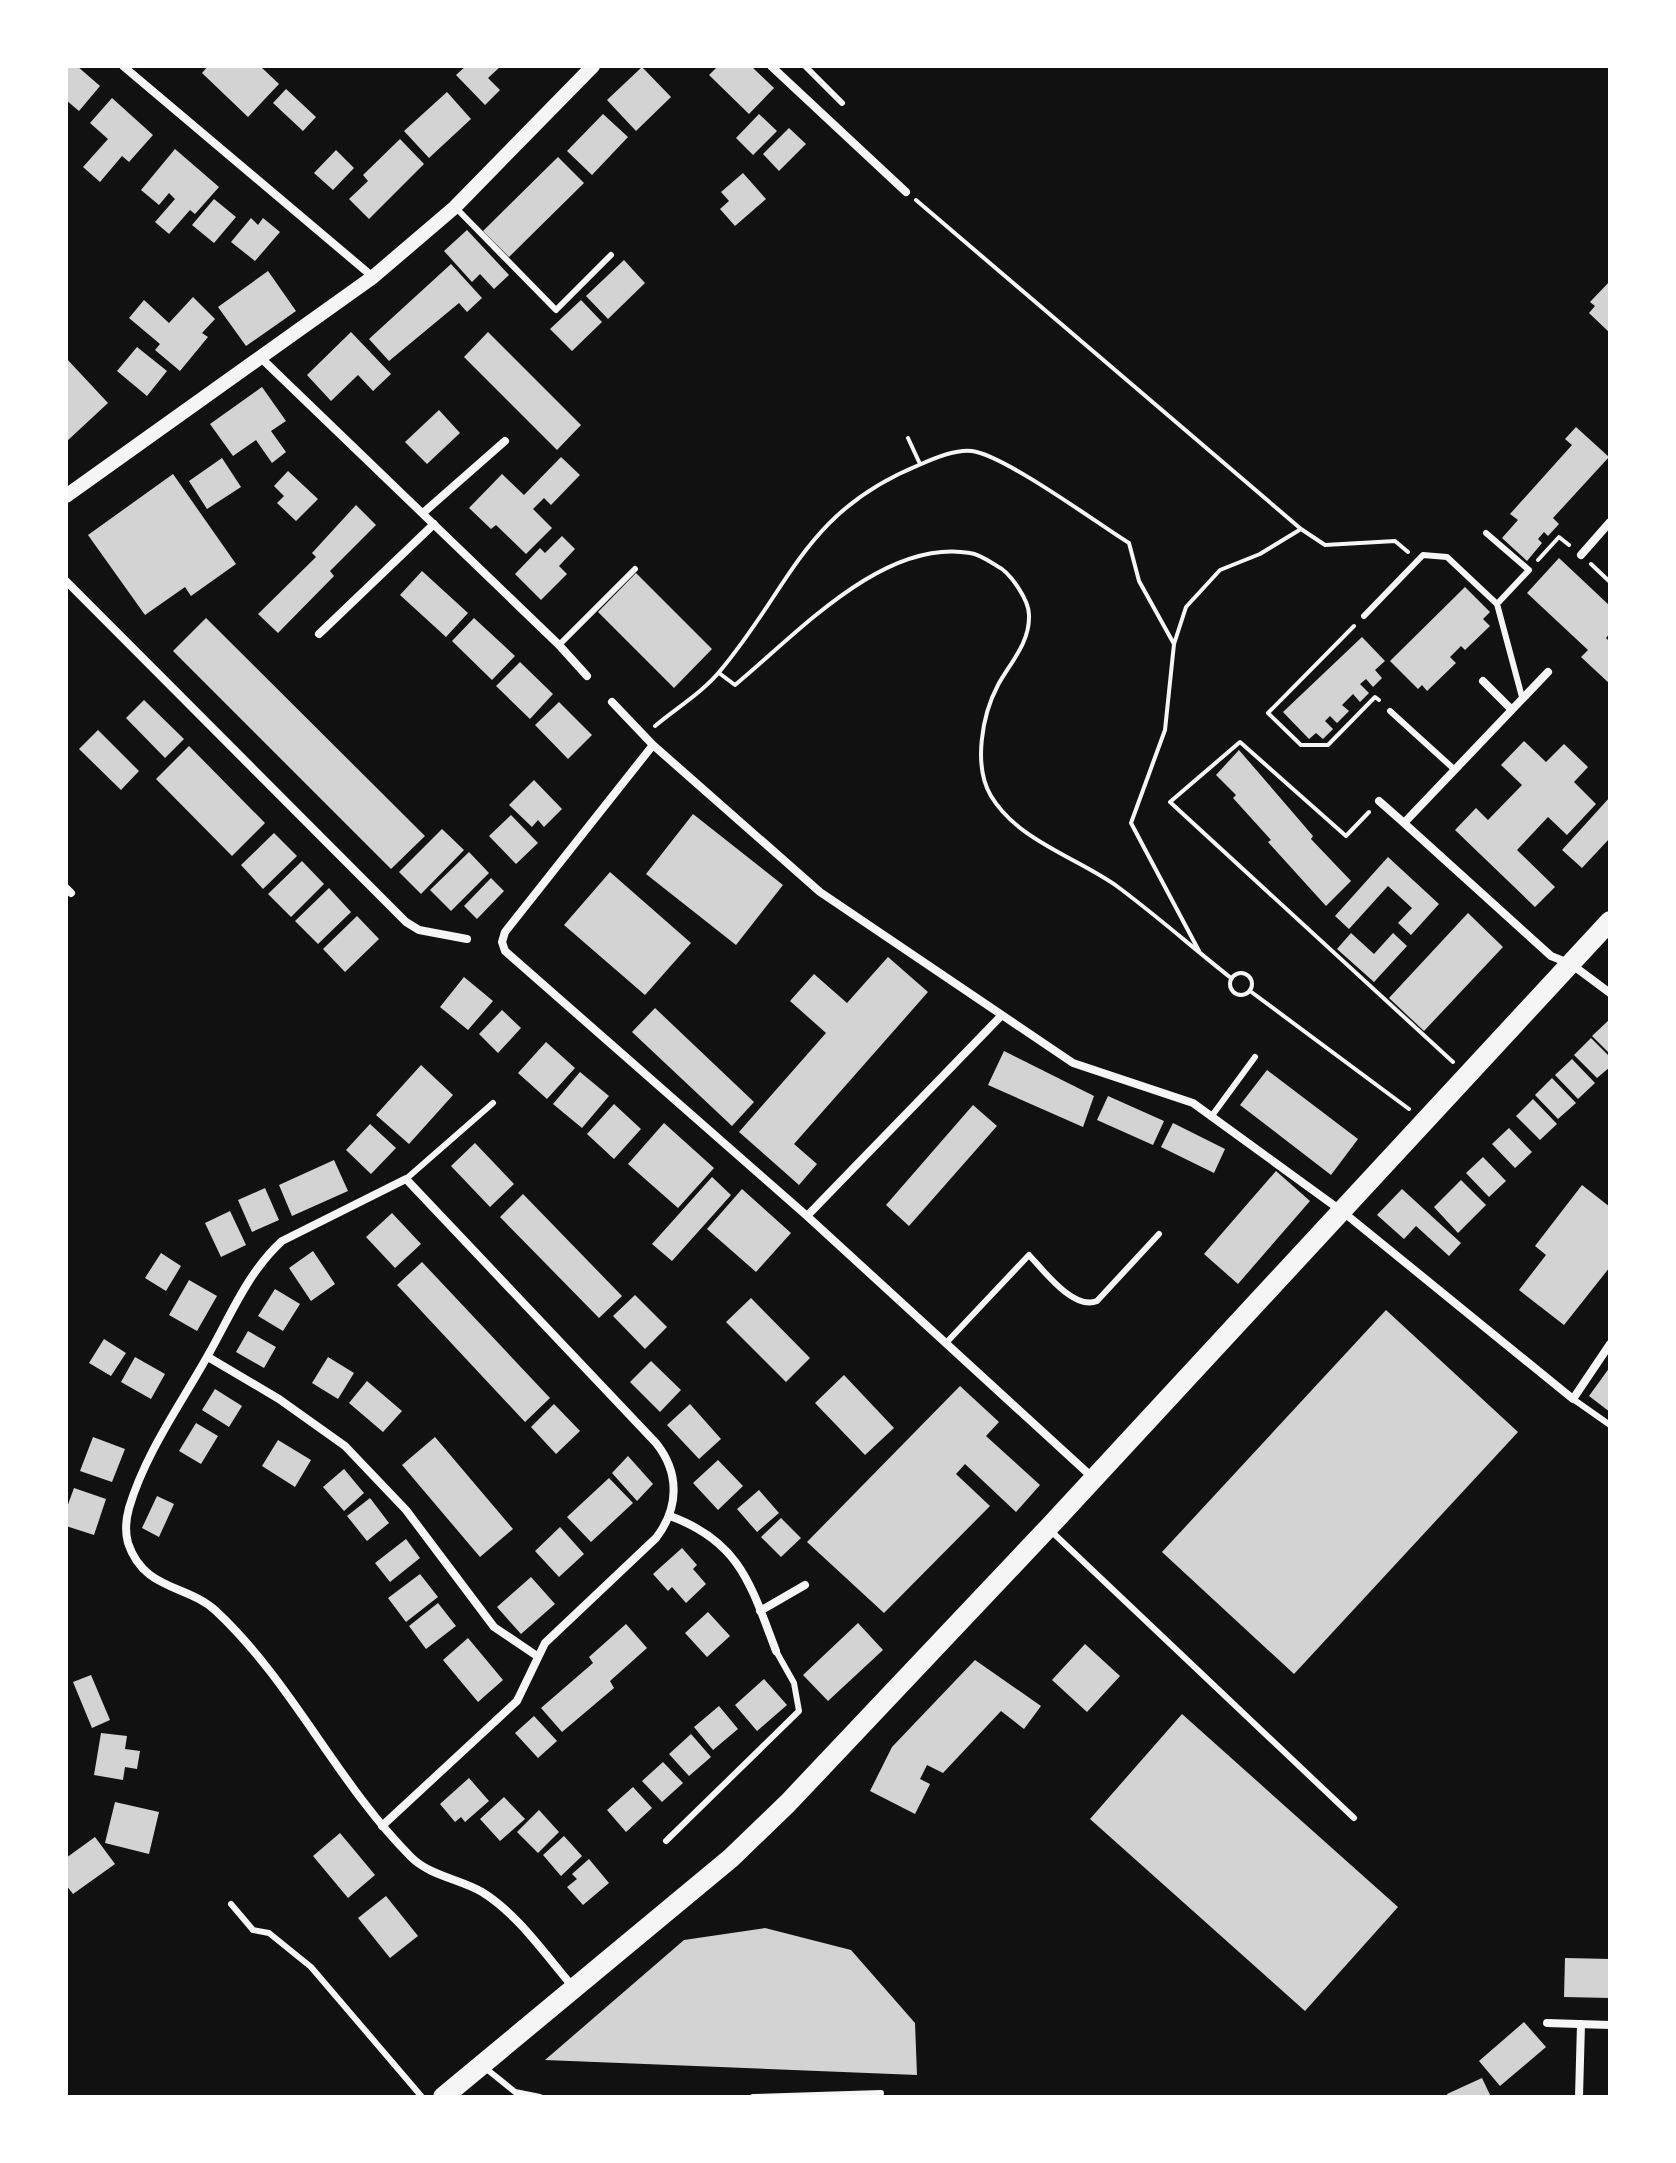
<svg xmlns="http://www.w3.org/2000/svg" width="1676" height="2163" viewBox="0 0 1676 2163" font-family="'PT Serif',serif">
<rect width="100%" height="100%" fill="#111"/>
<path fill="#d3d3d3" d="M66 66H77L100 86 79 111 66 100Z
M208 66H260L279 84 248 117 202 73Z
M466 66H501L488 78 500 90 485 105 456 75Z
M718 66H751L774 88 749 114 709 75Z
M642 67 671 97 636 131 607 100Z
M286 89 316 117 303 131 273 103Z
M447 92 471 119 429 158 404 131Z
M112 98 153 135 129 162 122 156 100 182 83 167 108 139 90 123Z
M603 114 628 137 592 175 567 151Z
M759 114 777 131 753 155 736 138Z
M789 128 806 144 779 171 763 154Z
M400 139 424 164 369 219 349 199 368 181 363 175Z
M175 149 219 187 195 214 190 210 169 234 155 222 175 199 169 193 159 205 141 190Z
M336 150 354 168 333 190 314 173Z
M558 157 584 183 509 257 483 231Z
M743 173 766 199 735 226 720 209 729 201 721 192Z
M214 199 236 217 214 243 192 225Z
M251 218 258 225 263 218 280 232 255 261 231 242Z
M467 230 509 275 494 289 480 274 472 282 444 251Z
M624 260 645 283 608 319 586 296Z
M451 264 482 298 467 312 459 303 389 361 369 339Z
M268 271 296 311 246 346 218 307Z
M1610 281V333L1589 313 1595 306 1590 302Z
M193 297 215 319 202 333 208 337 180 371 155 350 160 344 129 318 144 300 169 323Z
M581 300 602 322 572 351 550 329Z
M351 332 391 374 373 391 358 375 331 401 307 375Z
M488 332 581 425 557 450 464 357Z
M137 347 167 371 147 396 117 371Z
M66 358 108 403 66 442Z
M262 387 286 421 271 431 286 452 272 463 256 440 233 456 210 424Z
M439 410 460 433 427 464 405 442Z
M1576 427 1609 457 1553 518 1559 524 1548 536 1544 532 1538 539 1542 543 1527 561 1502 538 1518 520 1510 514 1572 445 1565 439Z
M561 457 580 475 551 505 544 498 533 509 552 528 526 554 496 525 491 529 469 508 502 474 524 495Z
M222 458 241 487 207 509 189 481Z
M288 471 318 499 296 521 277 503 284 496 274 486Z
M173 474 236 564 191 596 185 587 145 615 88 535Z
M356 505 376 525 330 571 334 576 278 633 258 614 316 557 312 553Z
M562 536 575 549 559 566 567 574 541 600 515 574 540 548 545 553Z
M1559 558 1610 606V633L1606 638 1610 642V684L1581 657 1588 650 1527 593Z
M422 571 468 613 446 637 400 595Z
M636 573 712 649 674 688 598 612Z
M1465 587 1490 612 1483 619 1490 626 1465 650 1461 646 1450 657 1456 663 1427 691 1422 685 1418 689 1390 661Z
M206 618 425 836 391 869 173 651Z
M474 618 515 656 492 680 452 641Z
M1362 637 1385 661 1375 670 1382 678 1373 687 1366 679 1360 684 1369 693 1360 702 1353 694 1342 705 1349 711 1337 723 1330 716 1325 721 1333 729 1323 739 1316 733 1309 739 1283 712Z
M520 662 553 694 530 719 496 686Z
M144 700 184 739 165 758 126 718Z
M559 702 592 735 568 759 535 725Z
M98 730 139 771 121 790 79 749Z
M1524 741 1546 762 1564 744 1588 767 1574 782 1596 804 1567 835 1548 817 1517 850 1555 887 1535 907 1455 830 1476 808 1488 820 1522 785 1501 765Z
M189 746 265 823 232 856 156 779Z
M1239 750 1313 836 1311 839 1351 881 1326 906 1268 842 1271 840 1233 798 1236 795 1216 775Z
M534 780 562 809 544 827 538 820 532 827 509 805Z
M1610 797V838L1582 868 1562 850Z
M693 814 783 885 736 945 646 874Z
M511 815 538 843 516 864 489 836Z
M442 829 464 850 421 894 399 872Z
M274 833 297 856 263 889 241 865Z
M469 852 489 873 451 911 430 890Z
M1388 857 1439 904 1411 935 1398 923 1412 908 1388 886 1349 929 1335 916Z
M302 861 324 884 291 917 268 894Z
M610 872 691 943 645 995 564 925Z
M491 878 504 891 477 919 464 906Z
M329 888 351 912 318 944 295 921Z
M1468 913 1503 947 1424 1031 1389 998Z
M357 916 379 939 345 972 323 949Z
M1351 933 1374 954 1393 933 1407 946 1374 982 1337 949Z
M888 957 928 992 794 1144 817 1164 799 1185 739 1132 826 1033 790 1001 814 974 847 1003Z
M464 977 493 1001 468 1030 440 1007Z
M655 1008 754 1102 732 1126 632 1032Z
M502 1010 521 1028 498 1053 479 1034Z
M1610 1019V1054L1592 1036Z
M1591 1038 1610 1057V1067L1597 1078 1574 1055Z
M546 1042 575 1068 547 1099 518 1073Z
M1004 1051 1094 1096 1083 1127 988 1085Z
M1572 1059 1595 1083 1578 1099 1555 1075Z
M421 1065 453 1095 409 1144 376 1115Z
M1267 1070 1358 1139 1331 1175 1240 1105Z
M580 1072 609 1096 582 1128 553 1104Z
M1552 1078 1576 1103 1558 1119 1535 1095Z
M1108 1096 1164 1121 1153 1145 1097 1120Z
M1533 1099 1557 1124 1540 1140 1516 1116Z
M614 1104 641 1129 614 1159 587 1134Z
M973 1105 997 1126 909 1226 886 1205Z
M664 1123 714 1168 678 1208 628 1164Z
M1173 1123 1225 1149 1214 1173 1161 1147Z
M370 1124 396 1148 371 1174 346 1150Z
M1509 1128 1532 1152 1515 1168 1492 1144Z
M475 1143 514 1184 490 1207 451 1166Z
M1483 1157 1506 1181 1489 1197 1466 1173Z
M334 1160 348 1191 292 1216 279 1185Z
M1276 1171 1310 1201 1238 1284 1204 1254Z
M712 1177 731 1195 672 1261 652 1244Z
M1461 1180 1486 1205 1458 1233 1434 1207Z
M1582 1185 1610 1207V1267L1564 1325 1519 1290 1546 1255 1535 1246Z
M265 1188 279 1220 252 1232 238 1200Z
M742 1189 791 1233 756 1272 707 1229Z
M1402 1189 1461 1243 1449 1256 1416 1226 1404 1239 1377 1215Z
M523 1194 622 1296 599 1318 500 1217Z
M230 1211 246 1245 221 1257 205 1223Z
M392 1213 421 1244 395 1268 366 1237Z
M313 1251 335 1284 311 1301 289 1268Z
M161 1253 181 1266 166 1291 145 1278Z
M422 1262 550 1398 525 1422 397 1285Z
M189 1280 217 1296 197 1331 169 1315Z
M275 1289 300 1304 283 1331 258 1316Z
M635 1295 667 1327 645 1349 613 1316Z
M751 1298 810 1358 786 1382 726 1322Z
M1386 1310 1518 1432 1294 1674 1162 1552Z
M248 1331 276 1347 264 1368 236 1352Z
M104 1339 126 1353 111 1376 89 1363Z
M135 1357 165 1374 151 1399 121 1382Z
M328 1357 354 1373 338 1399 312 1383Z
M651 1361 681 1390 660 1412 630 1382Z
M1610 1367V1412L1589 1396Z
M844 1375 894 1428 865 1455 815 1403Z
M367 1381 402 1411 383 1432 349 1403Z
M960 1386 999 1422 986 1436 1040 1485 1016 1512 965 1464 956 1474 990 1506 884 1613 807 1542Z
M215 1389 242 1406 229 1427 202 1410Z
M554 1404 580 1431 556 1454 531 1427Z
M690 1404 721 1439 699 1459 667 1425Z
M196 1423 218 1436 201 1464 179 1451Z
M93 1437 125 1449 112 1482 80 1471Z
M435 1437 513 1529 480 1557 402 1465Z
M278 1440 311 1460 295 1487 262 1466Z
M628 1456 653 1484 637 1501 612 1473Z
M718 1460 743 1486 718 1510 693 1483Z
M344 1469 364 1493 344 1511 323 1487Z
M609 1478 633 1503 591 1542 567 1517Z
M74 1488 106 1499 94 1535 66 1526V1510Z
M759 1490 779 1513 757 1532 737 1509Z
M157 1496 174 1504 159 1537 142 1528Z
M370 1498 389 1523 367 1541 347 1516Z
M781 1518 801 1538 781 1557 761 1537Z
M560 1527 584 1554 559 1577 535 1551Z
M406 1539 420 1558 390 1582 375 1563Z
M682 1548 697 1565 693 1569 706 1584 686 1603 672 1587 668 1591 653 1574Z
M420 1574 438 1597 406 1622 388 1598Z
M531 1577 555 1604 521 1634 497 1607Z
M438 1603 456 1626 426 1649 409 1626Z
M708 1612 730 1636 707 1657 685 1633Z
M858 1623 883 1650 828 1701 803 1675Z
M626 1624 647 1648 610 1681 614 1688 562 1732 541 1708 593 1663 589 1657Z
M468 1638 503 1680 478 1702 443 1660Z
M1085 1644 1120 1676 1087 1712 1052 1680Z
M975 1660 1041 1706 1024 1729 1001 1711 943 1773 927 1765 920 1779 930 1784 915 1814 870 1791 892 1747Z
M91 1675 110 1720 92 1728 73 1682Z
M764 1679 787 1705 757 1731 735 1705Z
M719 1706 738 1729 713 1750 694 1727Z
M1182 1714 1398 1907 1305 2011 1090 1819Z
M534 1716 557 1741 538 1758 515 1733Z
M101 1733 127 1736 125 1749 140 1751 137 1769 125 1767 123 1780 94 1775Z
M691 1734 711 1757 689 1776 669 1754Z
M663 1762 683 1783 662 1802 642 1781Z
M469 1778 489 1801 465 1822 461 1817 455 1822 440 1804Z
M633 1787 652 1808 626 1832 607 1810Z
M504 1797 525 1819 500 1841 480 1819Z
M115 1802 159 1812 149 1854 105 1843Z
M539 1810 559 1832 538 1853 517 1832Z
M340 1833 375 1875 348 1898 313 1856Z
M564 1836 582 1856 561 1876 543 1855Z
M95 1837 115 1864 73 1894 66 1885V1858Z
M589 1859 609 1883 583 1905 567 1887 577 1879 572 1874Z
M386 1896 418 1936 390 1958 358 1918Z
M765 1928 851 1950 915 2023 917 2075 545 2060 684 1940Z
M1565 1958 1610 1959V1998L1564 1997Z
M1524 2022 1546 2047 1500 2086 1479 2061Z
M1482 2078 1491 2097H1448L1447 2094Z"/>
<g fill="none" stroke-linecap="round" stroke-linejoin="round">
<path stroke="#f5f5f5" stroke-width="4" d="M916 200 1301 529
M908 438 920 464
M1538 560 1559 537 1569 545
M1591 564 1610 582
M1354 626 1268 713 1301 745H1328L1375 697 1379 700
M719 673 735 685C797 634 883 538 970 553 979 554 989 561 997 566 1010 572 1029 600 1029 615 1030 643 1010 663 998 685 982 715 973 766 991 796 1018 841 1078 858 1118 887 1157 916 1193 948 1231 978
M655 726C675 709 703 692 720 671 792 585 804 512 919 465 932 459 957 449 972 451 1004 455 1097 523 1129 543L1139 581 1174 644
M1369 812 1346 836 1240 742 1170 802 1453 1062
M1199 951 1131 823 1165 730 1174 644 1186 607 1220 570 1260 554 1301 529 1325 545 1395 541 1408 552
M1230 984a11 11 0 1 1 22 0a11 11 0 1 1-22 0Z
M1250 991 1409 1109"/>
<path stroke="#f5f5f5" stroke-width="6" d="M805 66 842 103
M455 207 556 310 611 255
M1486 533 1529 570 1497 604
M1364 616 1423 555 1447 557 1497 604 1522 697
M559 645 635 569
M1390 711 1455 770
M1211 1117 1255 1057
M406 1179 493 1103
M946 1343 1029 1255C1044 1271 1074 1311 1097 1301L1159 1234
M1573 1399 1610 1425
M1051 1531 1354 1818
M666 1841 799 1711 794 1683 776 1651
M231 1904 253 1930 269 1933 311 1967 422 2097
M484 2067 515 2092 540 2097
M753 2097 881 2093"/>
<path stroke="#f5f5f5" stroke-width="8" d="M123 66 373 277
M771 66 906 192
M261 358 559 645 587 676
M423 513 505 441
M1581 555 1610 522
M66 581 406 922 419 930 467 939
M319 634 434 524
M1548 672 1404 823 1551 956 1571 964 1610 993
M1483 681 1511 709
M612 702 653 745 820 892 1073 1063 1193 1103 1343 1212 1573 1399 1610 1344
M653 745 505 932 502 942 505 951 807 1216 1092 1477
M1379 801 1404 823
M66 888 71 893
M807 1216 1002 1015
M208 1357 279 1399 345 1446 406 1510 494 1627 537 1656
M670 1516C741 1542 751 1586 776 1651
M760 1611 805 1585
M382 1826 517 1701 545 1643 656 1538C679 1508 680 1473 656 1443L406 1179 282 1241C247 1273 230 1317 207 1357 180 1405 145 1454 129 1508 126 1519 125 1532 128 1543 144 1591 187 1584 216 1611 293 1683 337 1783 411 1857 430 1876 460 1879 482 1892 518 1914 546 1956 574 1988
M1547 2023 1610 2025
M1579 2097 1581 2024"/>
<path stroke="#f5f5f5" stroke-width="14" d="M66 496 373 277 455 207 593 66"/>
<path stroke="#f5f5f5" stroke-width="20" d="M443 2097 731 1858 788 1803 1048 1528 1610 921"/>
</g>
<rect width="1676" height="2163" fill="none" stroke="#ffffff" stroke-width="136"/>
</svg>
